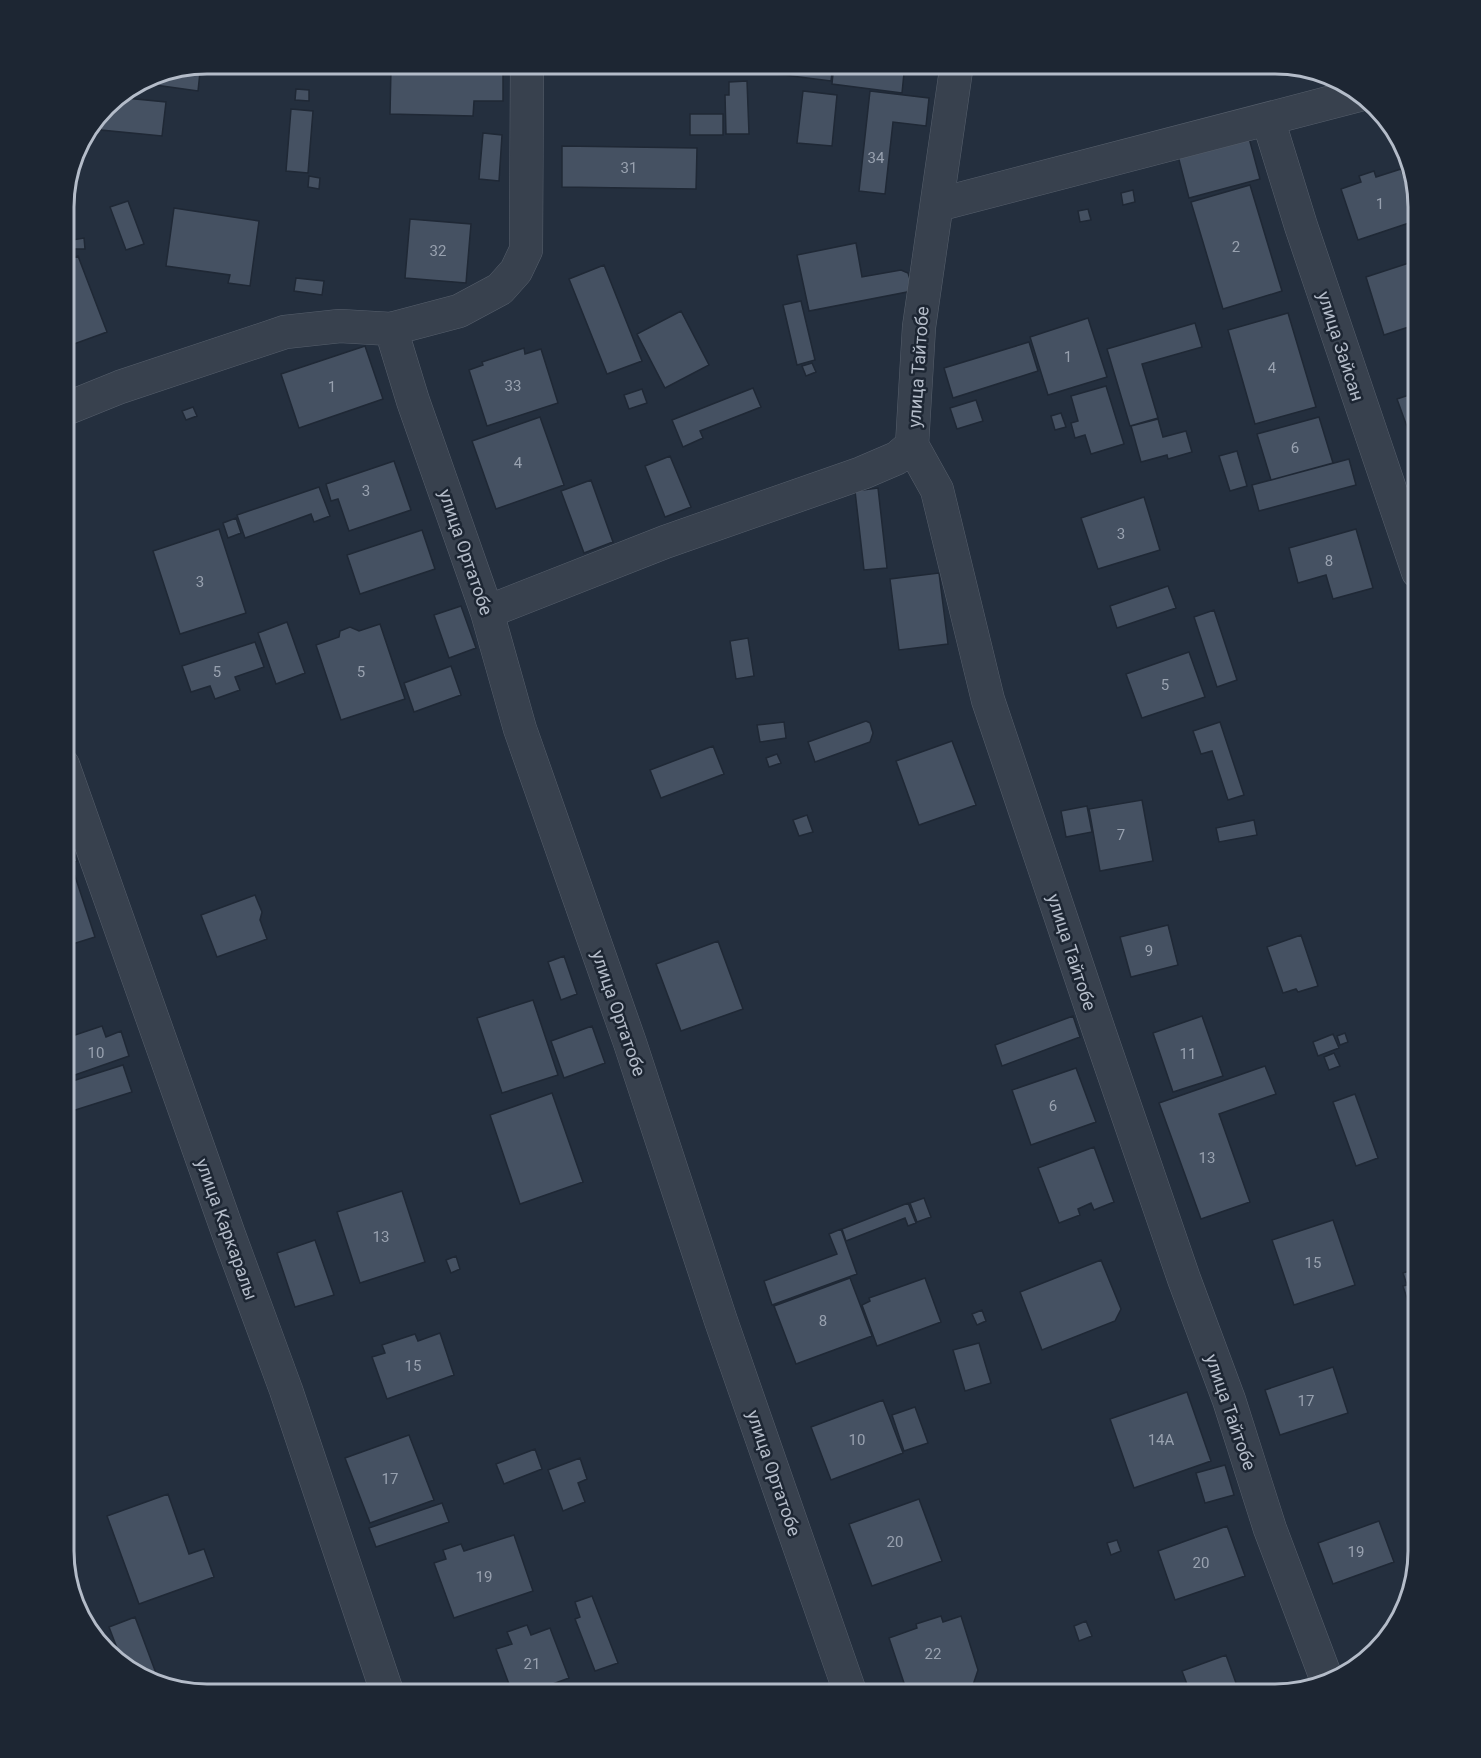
<svg xmlns="http://www.w3.org/2000/svg" width="1481" height="1758" viewBox="0 0 1481 1758" font-family="Roboto,sans-serif">
<rect width="100%" height="100%" fill="#242f3e"/>
<path fill="#455162" stroke="#1f2835" stroke-width="1.5" d="M210 63 209 73 200 72 198 91 148 84 149 76 152 74Z
M573 63H725V67H575Z
M745 63H833L831 81 745 70Z
M834 63H905L902 93 832 84Z
M391 68 503 70V101H474L473 116 390 114Z
M747 81 749 134H726L725 95H729V82Z
M296 89 309 90V101L295 100Z
M803 91 837 95 832 146 797 143Z
M870 91 929 98 926 126 893 122 885 194 859 191Z
M115 97 166 102 162 136 101 130 103 111Z
M291 109 313 111 308 173 286 171Z
M690 114H723V135H690Z
M483 133 502 135 499 181 479 179Z
M1249 138 1260 179 1189 198 1178 156Z
M562 146 697 148 696 189 562 187Z
M1401 169 1418 220 1358 240 1341 189 1361 182 1359 176 1374 171 1376 177Z
M309 176 320 178 319 189 308 187Z
M1250 185 1282 291 1223 309 1191 202Z
M1133 190 1135 202 1123 205 1121 193Z
M128 201 144 244 126 250 110 207Z
M174 208 259 221 250 286 228 283 230 275 166 266Z
M1088 209 1091 220 1080 222 1078 211Z
M410 219 471 224 466 283 405 278Z
M84 238 85 249H73L72 240Z
M856 243 862 277 901 270 908 273 912 285 907 292 809 311 797 255Z
M78 256 107 332 63 348V262Z
M1418 260V324L1384 335 1366 277Z
M604 265 642 361 607 374 569 279Z
M296 278 324 281 322 295 294 291Z
M801 301 815 360 797 365 783 305Z
M681 311 709 365 665 388 637 334Z
M1288 313 1316 407 1255 424 1228 330Z
M1088 318 1107 377 1048 395 1030 337Z
M1195 323 1202 347 1142 364 1158 418 1130 426 1107 349Z
M1029 342 1038 371 953 398 944 368Z
M365 346 383 399 299 428 281 374Z
M524 348 525 354 541 349 558 403 487 426 469 370 483 365 482 362Z
M812 363 816 372 806 376 802 366Z
M1106 386 1124 444 1091 454 1085 435 1075 438 1071 423 1078 421 1071 396Z
M753 388 761 407 700 431 703 438 683 447 672 420Z
M642 389 647 403 629 409 624 395Z
M1418 392V432L1410 435 1397 399Z
M976 400 983 421 957 429 950 408Z
M193 407 197 416 186 420 182 411Z
M1061 413 1066 427 1055 430 1051 416Z
M540 417 564 485 496 509 472 441Z
M1319 417 1333 463 1271 480 1257 434Z
M1158 419 1163 437 1186 431 1192 452 1168 459 1167 455 1141 462 1131 426Z
M1237 451 1247 486 1230 491 1219 456Z
M670 456 691 507 665 517 645 466Z
M1349 459 1356 485 1259 511 1252 485Z
M394 461 411 510 349 531 338 499 331 501 326 484Z
M591 480 613 542 584 553 561 491Z
M319 487 330 516 314 522 311 514 245 538 237 515Z
M878 488 887 568 864 570 855 491Z
M1144 497 1160 550 1098 569 1081 518Z
M236 518 241 533 228 538 223 523Z
M219 529 246 613 180 634 153 551Z
M1356 529 1373 588 1333 599 1326 575 1298 583 1289 548Z
M422 530 435 569 360 594 347 555Z
M939 573 948 644 899 650 890 579Z
M1168 586 1176 608 1117 628 1110 606Z
M461 606 476 648 449 658 434 615Z
M1214 610 1237 680 1217 687 1194 617Z
M287 622 305 673 276 684 258 633Z
M380 624 405 699 341 720 316 645 339 637 340 631 350 627 359 631Z
M748 638 754 676 736 679 730 641Z
M255 642 264 667 235 677 240 690 215 699 210 686 191 692 182 666Z
M1189 652 1205 697 1142 718 1126 674Z
M451 666 461 695 414 712 404 683Z
M866 721 870 723 873 733 870 742 815 762 808 742Z
M784 722 786 738 760 742 757 725Z
M1220 722 1244 795 1228 800 1212 751 1201 754 1193 731Z
M952 741 976 805 919 825 896 761Z
M713 746 724 774 661 798 650 770Z
M777 754 781 763 769 767 766 758Z
M1142 800 1153 861 1100 871 1089 809Z
M1087 806 1092 832 1066 837 1061 811Z
M807 815 813 832 799 836 793 820Z
M1254 820 1257 835 1219 842 1216 828Z
M69 839 77 861 63 866V841Z
M1418 839V861L1412 841Z
M75 876 95 937 63 947V880Z
M255 895 262 912 260 920 267 939 217 957 201 915Z
M1168 925 1178 965 1131 977 1120 937Z
M1418 930V951L1411 933Z
M1301 935 1318 986 1298 992 1296 989 1283 993 1267 947Z
M718 941 743 1009 681 1031 656 964Z
M564 956 577 994 561 1000 548 962Z
M533 1000 558 1075 502 1093 477 1018Z
M1073 1016 1080 1037 1002 1066 995 1045Z
M1202 1016 1223 1076 1173 1092 1153 1033Z
M102 1026 106 1037 121 1031 129 1056 72 1076 63 1050V1039Z
M592 1026 605 1063 564 1078 551 1041Z
M1345 1033 1348 1042 1340 1045 1337 1036Z
M1333 1034 1339 1048 1318 1056 1313 1042Z
M1334 1053 1340 1066 1329 1070 1324 1057Z
M123 1065 132 1092 69 1112 74 1127 63 1130V1084Z
M1265 1066 1276 1094 1219 1114 1250 1202 1201 1219 1159 1103Z
M1076 1068 1096 1122 1031 1145 1012 1090Z
M552 1093 583 1182 520 1204 490 1115Z
M1355 1094 1378 1158 1356 1166 1333 1102Z
M1094 1147 1114 1202 1094 1210 1091 1203 1078 1209 1080 1215 1059 1223 1038 1168Z
M402 1191 425 1262 360 1283 337 1212Z
M924 1198 931 1217 917 1222 910 1203Z
M908 1203 916 1223 908 1226 905 1218 846 1241 842 1229Z
M1333 1220 1355 1285 1294 1305 1272 1240Z
M841 1229 857 1274 772 1305 764 1281 837 1254 829 1234Z
M315 1240 334 1295 295 1307 277 1253Z
M456 1256 460 1269 451 1273 446 1260Z
M1101 1260 1121 1309 1115 1321 1042 1350 1020 1292Z
M1418 1268V1326L1416 1327 1403 1286 1407 1285 1403 1273Z
M850 1278 872 1336 796 1364 774 1306Z
M925 1278 941 1322 877 1346 862 1305 870 1301 869 1298Z
M982 1310 986 1321 977 1325 972 1314Z
M440 1333 454 1375 387 1399 372 1357 385 1353 382 1345 415 1334 418 1341Z
M979 1343 991 1383 965 1391 953 1350Z
M1333 1367 1348 1413 1280 1435 1265 1390Z
M1187 1392 1211 1461 1134 1488 1110 1419Z
M883 1400 903 1453 831 1480 811 1427Z
M915 1407 928 1443 904 1451 892 1415Z
M409 1435 434 1500 370 1523 345 1458Z
M535 1449 542 1469 504 1484 496 1464Z
M580 1458 587 1479 578 1483 585 1502 563 1511 548 1470Z
M1225 1465 1234 1495 1205 1503 1196 1473Z
M168 1494 189 1554 204 1549 214 1577 139 1604 107 1516Z
M919 1499 942 1561 872 1586 849 1524Z
M442 1503 449 1522 376 1547 369 1528Z
M1379 1521 1394 1562 1333 1584 1318 1543Z
M1227 1526 1245 1576 1175 1600 1158 1551Z
M514 1535 533 1591 454 1618 434 1563 446 1559 443 1550 461 1544 464 1551Z
M1117 1540 1121 1551 1111 1555 1107 1543Z
M592 1596 618 1663 595 1671 575 1619 580 1617 575 1602Z
M941 1616 943 1622 961 1616 978 1670 973 1685 942 1695H908L889 1638 917 1628 916 1624Z
M135 1617 160 1684 143 1680 123 1664 109 1627Z
M1086 1621 1092 1636 1079 1641 1074 1626Z
M527 1625 531 1635 550 1628 569 1678 523 1695H513L496 1649 512 1644 507 1632Z
M1226 1655 1236 1683 1234 1695H1191L1182 1671Z
M1098 1686 1101 1695H1076V1693Z"/>
<g fill="none" stroke-linecap="round" stroke-linejoin="round">
<defs>
<path id="street" d="M957 63 919 327 912 445 937 490 988 700 1099 1031 1184 1279 1229 1400 1270 1529 1328 1683
M1268 119 1301 226 1418 572
M937 205 1359 95
M391 329 413 401 487 612 520 729 630 1043 721 1321 851 1695
M63 410 120 387 285 332 340 326 391 329 459 311 500 289 516 271 526 250 527 63
M487 612 665 542 862 473 897 458 912 445
M63 765 229 1235 286 1390 388 1695"/>
</defs>
<use href="#street" stroke="#565f6c" stroke-width="34"/>
<use href="#street" stroke="#38414e" stroke-width="33"/>
</g>
<g text-anchor="middle" dominant-baseline="central" stroke-width="5" stroke-linejoin="round" paint-order="stroke">
<g font-size="15" fill="#98a1af">
<text x="876" y="158">34</text>
<text x="629" y="168">31</text>
<text x="1380" y="204">1</text>
<text x="1236" y="247">2</text>
<text x="438" y="251">32</text>
<text x="1068" y="357">1</text>
<text x="1272" y="368">4</text>
<text x="513" y="386">33</text>
<text x="332" y="387">1</text>
<text x="1295" y="448">6</text>
<text x="518" y="463">4</text>
<text x="366" y="491">3</text>
<text x="1121" y="534">3</text>
<text x="1329" y="561">8</text>
<text x="200" y="582">3</text>
<text x="217" y="672">5</text>
<text x="361" y="672">5</text>
<text x="1165" y="685">5</text>
<text x="1121" y="835">7</text>
<text x="1149" y="951">9</text>
<text x="96" y="1053">10</text>
<text x="1188" y="1054">11</text>
<text x="1053" y="1106">6</text>
<text x="1207" y="1158">13</text>
<text x="381" y="1237">13</text>
<text x="1313" y="1263">15</text>
<text x="823" y="1321">8</text>
<text x="413" y="1366">15</text>
<text x="1306" y="1401">17</text>
<text x="857" y="1440">10</text>
<text x="1161" y="1440">14А</text>
<text x="390" y="1479">17</text>
<text x="895" y="1542">20</text>
<text x="1356" y="1552">19</text>
<text x="1201" y="1563">20</text>
<text x="484" y="1577">19</text>
<text x="933" y="1654">22</text>
<text x="532" y="1664">21</text>
</g>
<g font-size="18" fill="#b4bcc9" stroke="#1d2633">
<text transform="translate(1341 346) rotate(72)">улица Зайсан</text>
<text transform="translate(918 367) rotate(-86)">улица Тайтобе</text>
<text transform="translate(466 552) rotate(71)">улица Ортатобе</text>
<text transform="translate(1072 952) rotate(72)">улица Тайтобе</text>
<text transform="translate(619 1013) rotate(71)">улица Ортатобе</text>
<text transform="translate(227 1229) rotate(70)">улица Каркаралы</text>
<text transform="translate(1231 1412) rotate(71)">улица Тайтобе</text>
<text transform="translate(774 1473) rotate(71)">улица Ортатобе</text>
</g>
</g>
<path d="M0 0H1481V1758H0ZM207 74H1275A133 133 0 0 1 1408 207V1551A133 133 0 0 1 1275 1684H207A133 133 0 0 1 74 1551V207A133 133 0 0 1 207 74Z" fill="#1d2633" fill-rule="evenodd"/>
<path fill="none" stroke="#b4bcc9" stroke-width="3" d="M207 74H1275A133 133 0 0 1 1408 207V1551A133 133 0 0 1 1275 1684H207A133 133 0 0 1 74 1551V207A133 133 0 0 1 207 74Z"/>
</svg>
